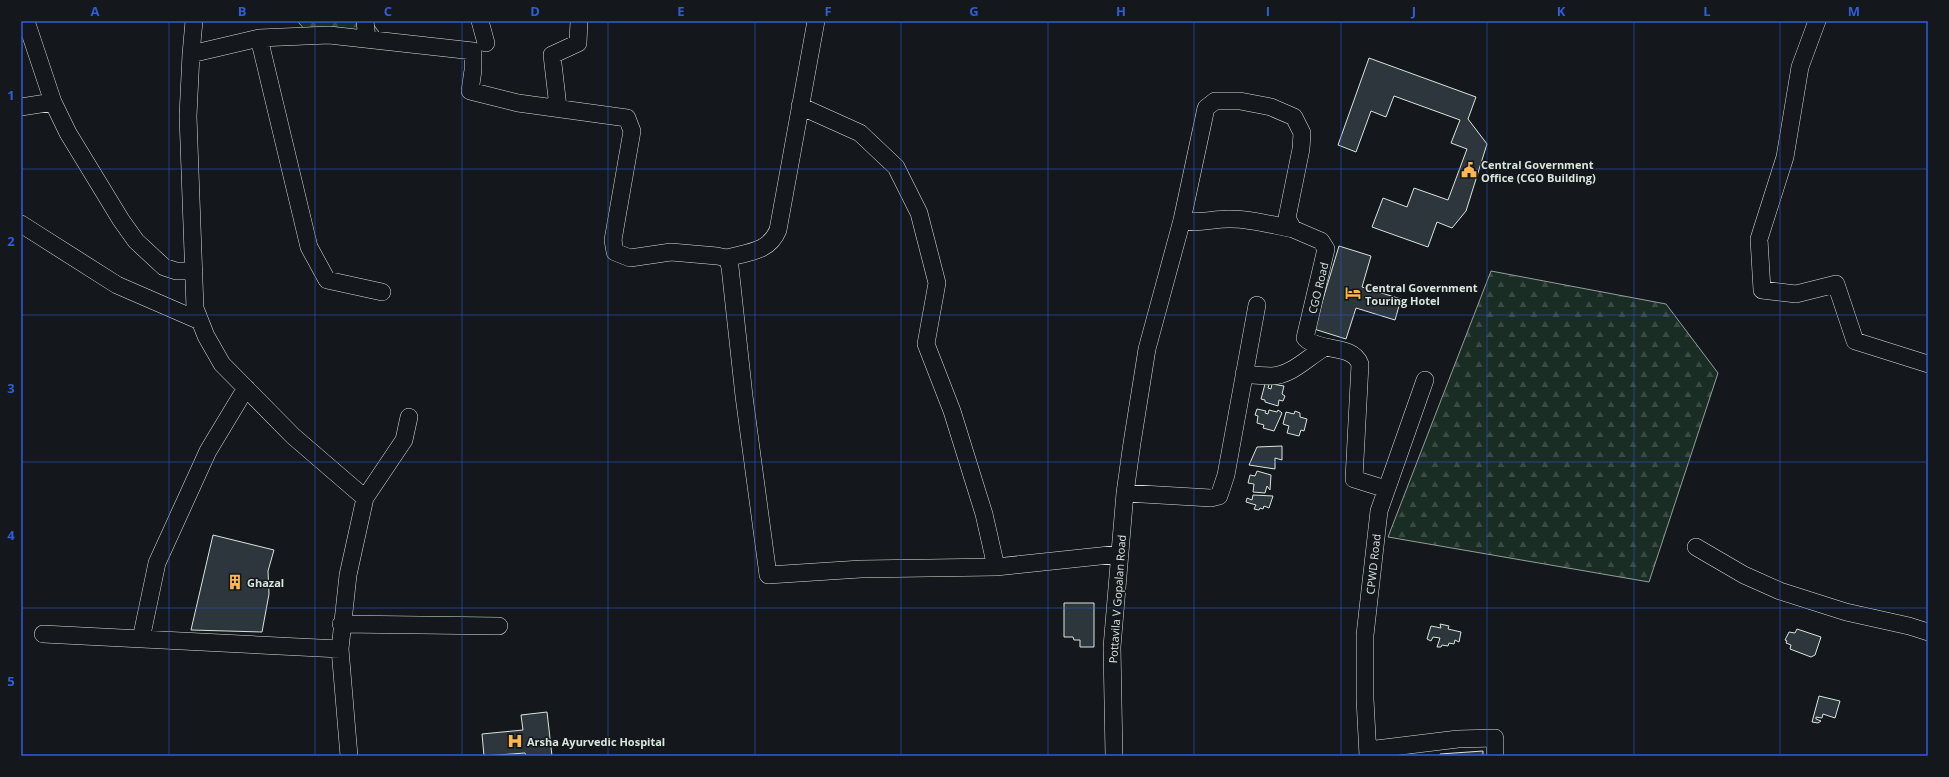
<svg xmlns="http://www.w3.org/2000/svg" width="1949" height="777" viewBox="0 0 1949 777" font-family="'Open Sans',sans-serif">
<defs>
<pattern id="forest-firs" width="22" height="20" patternUnits="userSpaceOnUse"><rect width="22" height="20" fill="#1a2d24"/><path d="M5 1l3.5 6h-7zM16 11l3.5 6h-7z" fill="#3b4b43"/></pattern>
</defs>
<rect width="100%" height="100%" fill="#14181c"/>
<path fill="url(#forest-firs)" stroke="#939e99" d="M297 21H371L381 35 309 34Z
M1491 271 1666 304 1718 373 1649 582 1388 537Z"/>
<path fill="#2c363c" stroke="#d8e6dc" d="M1369 58 1476 97 1468 119 1487 144 1466 211 1452 228 1437 222 1428 247 1372 227 1383 198 1407 207 1414 188 1448 200 1467 149 1451 143 1460 120 1394 96 1386 117 1371 111 1356 152 1338 145Z
M1339 246 1371 256 1362 287 1401 299 1395 320 1356 308 1346 339 1314 329Z
M1265 384 1269 385 1268 388 1271 389 1272 384 1284 386 1282 394 1285 396 1283 401 1279 400 1278 406 1265 402V400L1261 399Z
M1257 409 1266 411 1265 413 1268 414 1269 410 1277 412 1278 410 1281 412 1282 413 1274 431 1263 428 1264 425 1257 423 1258 416 1255 415Z
M1295 411 1300 413V417L1307 419 1304 431 1301 430 1299 436 1287 433 1289 426 1283 424 1286 412 1294 414Z
M1282 446V460L1275 458V469L1249 465 1257 447Z
M1257 471 1271 475 1270 490 1267 486 1265 493 1253 492 1254 484 1248 483 1250 475 1255 476Z
M1253 495 1273 496 1269 508 1264 506 1263 509 1260 508 1259 510 1254 509 1256 505 1246 502 1247 498 1252 500Z
M213 535 274 550 268 571 269 594 262 632 191 630Z
M1064 603H1094V647H1080V640H1074L1073 637H1064Z
M1440 624 1449 626 1448 629 1461 632 1459 642 1455 640 1454 644 1449 643 1448 646 1442 645 1441 647H1437L1440 638 1433 637 1431 641 1427 639 1431 626 1441 628Z
M1797 629 1821 637 1815 655 1811 657 1790 649 1791 645 1786 643 1787 641 1785 640 1789 632 1795 633Z
M1819 696 1840 701 1835 718 1823 714 1822 718 1816 717V719L1821 721 1818 723 1812 722Z
M547 712 552 756H526L525 753 484 756 482 734 523 730 521 715Z
M1483 751V756H1440V754Z"/>
<g fill="none" stroke-linecap="round" stroke-linejoin="round">
<defs>
<path id="minor" d="M26 21 53 102 68 133 121 220 136 241 164 267 176 271H194
M194 21 191 54 259 38 329 35 473 51V70L470 91 518 103 627 118 632 131 613 240 615 252 630 258 671 252 717 256 727 258 730 267 744 396 768 575 861 569 996 567 1119 554
M365 21 367 39
M480 21 486 43
M1817 21 1800 67 1785 157 1759 239 1762 290 1796 294 1836 284 1855 341 1928 364
M259 38 309 247 327 280 382 292
M191 54 188 116 195 308 206 336 222 364 293 436 365 498
M800 106 860 133 896 167 919 213 937 283 926 344 952 411 984 514 996 567
M21 107 53 102
M558 107 552 55 578 43 579 21
M1182 220C1199 225 1214 218 1231 219 1252 219 1272 225 1293 229
M21 224 117 285 200 321
M727 258C748 252 769 252 778 230L816 21
M1244 374C1253 375 1263 376 1272 376 1292 375 1308 357 1324 348
M1125 493 1211 498 1219 496 1226 475 1257 305
M1696 547 1744 575 1780 591 1846 612 1909 626 1928 632
M341 624 499 626
M43 634 340 649
M141 639 157 563 208 451 246 388
M1368 750 1458 739 1495 738V756
M349 756 340 649 348 575 365 498 404 440 409 417
M1114 756 1112 647 1125 493 1132 443 1147 349 1182 220 1206 108 1215 101H1240L1271 107 1294 117 1302 133 1301 149 1287 218 1293 229 1321 241 1326 249 1305 338C1320 353 1352 343 1360 364L1354 479 1386 489
M1368 756 1365 699V635L1379 511 1425 380"/>
</defs>
<use href="#minor" stroke="#d8e6dc" stroke-width="18"/>
<use href="#minor" stroke="#14181c" stroke-width="17"/>
</g>
<path fill="none" stroke="#305dd8" stroke-width="1" stroke-opacity="0.55" d="M169 21V756M315 21V756M462 21V756M608 21V756M755 21V756M901 21V756M1048 21V756M1194 21V756M1341 21V756M1487 21V756M1634 21V756M1780 21V756M21 169H1928M21 315H1928M21 462H1928M21 608H1928"/>
<defs>
<symbol id="civic-bare" viewBox="-9 -9 18 18"><path d="M-.6-6.5H3V-4.5H.6V-3L4-1V1h2V6H-6V1h2V-1L-.6-3ZM-1.2 2.5V6h2.4V2.5Z" fill="#ffb74d" stroke="#14181c" stroke-width="2.5" paint-order="stroke"/></symbol>
<symbol id="hotel-bare" viewBox="-9 -9 18 18"><path d="M-6-4.5h1.5V1H6V5H4.5V3h-9V5H-6ZM-4 0a1.8 1.8 0 1 1 3.6 0ZM.5 0V-2.5h3Q6-2.5 6 0Z" fill="#ffb74d" stroke="#14181c" stroke-width="2.5" paint-order="stroke"/></symbol>
<symbol id="building-bare" viewBox="-9 -9 18 18"><path d="M-4-6H4V6H1V3H-1V6H-4ZM-2.5-4.3h1.7v1.8h-1.7ZM.8-4.3h1.7v1.8H.8ZM-2.5-1h1.7V.8h-1.7ZM.8-1h1.7V.8H.8Z" fill="#ffb74d" stroke="#14181c" stroke-width="2.5" paint-order="stroke"/></symbol>
<symbol id="hospital-bare" viewBox="-9 -9 18 18"><path d="M-5-5h3v3.5h4V-5h3V5h-3V1.5h-4V5h-3Z" fill="#ffb74d" stroke="#14181c" stroke-width="2.5" paint-order="stroke"/></symbol>
</defs>
<g fill-rule="evenodd">
<use href="#civic-bare" x="1458" y="159" width="22" height="22"/>
<use href="#hotel-bare" x="1342" y="282" width="22" height="22"/>
<use href="#building-bare" x="224" y="571" width="22" height="22"/>
<use href="#hospital-bare" x="504" y="730" width="22" height="22"/>
</g>
<g text-anchor="middle" dominant-baseline="central" stroke-width="3" stroke-linejoin="round" paint-order="stroke">
<g font-size="11" font-weight="bold" fill="#d8e6dc" stroke="#14181c" text-anchor="start">
<text x="1481" y="164">Central Government<tspan x="1481" dy="13">Office (CGO Building)</tspan></text>
<text x="1365" y="287">Central Government<tspan x="1365" dy="13">Touring Hotel</tspan></text>
<text x="247" y="582">Ghazal</text>
<text x="527" y="741">Arsha Ayurvedic Hospital</text>
</g>
<g font-size="11" fill="#d8e6dc" stroke="#14181c">
<text transform="translate(1318 288) rotate(-76)">CGO Road</text>
<text transform="translate(1373 564) rotate(-84)">CPWD Road</text>
<text transform="translate(1117 599) rotate(-86)">Pottavila V Gopalan Road</text>
</g>
</g>
<rect width="1949" height="777" fill="none" stroke="#14181c" stroke-width="44"/>
<rect x="22" y="22" width="1905" height="733" fill="none" stroke="#305dd8" stroke-width="1.5"/>
<g font-size="13" text-anchor="middle" font-weight="bold" fill="#305dd8">
<text x="95" y="16">A</text>
<text x="242" y="16">B</text>
<text x="388" y="16">C</text>
<text x="535" y="16">D</text>
<text x="681" y="16">E</text>
<text x="828" y="16">F</text>
<text x="974" y="16">G</text>
<text x="1121" y="16">H</text>
<text x="1268" y="16">I</text>
<text x="1414" y="16">J</text>
<text x="1561" y="16">K</text>
<text x="1707" y="16">L</text>
<text x="1854" y="16">M</text>
<text x="11" y="100">1</text>
<text x="11" y="246">2</text>
<text x="11" y="393">3</text>
<text x="11" y="540">4</text>
<text x="11" y="686">5</text>
</g>
</svg>
